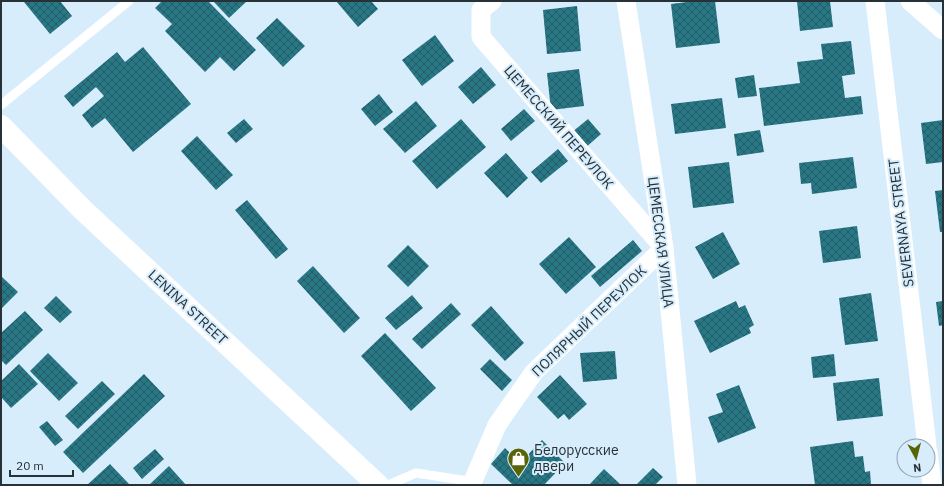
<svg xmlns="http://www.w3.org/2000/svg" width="944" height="486" viewBox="0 0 944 486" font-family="'IBM Plex Sans',sans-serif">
<defs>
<pattern id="building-cross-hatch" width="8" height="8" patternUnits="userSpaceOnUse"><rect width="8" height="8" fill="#297684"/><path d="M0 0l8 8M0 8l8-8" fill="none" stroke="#225c67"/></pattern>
</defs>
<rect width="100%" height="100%" fill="#d7edfc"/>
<path fill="url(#building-cross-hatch)" d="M25 1H60L72 16 50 34 24 2Z
M162 1H208L256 50 234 71 220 57 205 72 165 31 172 24 155 8Z
M213 1H247L229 18Z
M336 1H371L378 9 358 27Z
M695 1H715L720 43 676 48 671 4Z
M797 1H830L833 27 800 31Z
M577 6 581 51 547 54 543 10Z
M277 18 305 46 283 67 256 38Z
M435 35 454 61 422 86 402 60Z
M851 41 855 74 842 76 845 98 861 96 863 114 764 126 759 88 800 83 797 62 823 59 821 44Z
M143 47 191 104 133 152 105 118 92 128 82 115 104 96 96 87 73 107 64 96 117 52 125 62Z
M481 67 496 85 473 104 458 87Z
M579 69 584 106 551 110 547 73Z
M754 75 757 96 738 98 735 78Z
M379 94 393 112 375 126 361 109Z
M722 98 726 128 675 134 671 104Z
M416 101 437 126 405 153 383 129Z
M524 109 535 121 511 141 501 129Z
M244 119 253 129 236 143 227 133Z
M461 119 486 147 437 189 412 161Z
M588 119 601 134 584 149 571 133Z
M943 120V162L926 164 921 123Z
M760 130 764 152 737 156 734 134Z
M197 136 233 175 216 190 181 151Z
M558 149 568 161 541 183 531 172Z
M506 153 528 178 507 198 484 173Z
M853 157 857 188 812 194 811 183 801 184 799 163Z
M729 162 734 203 693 208 688 167Z
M943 190V232H940L935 191Z
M247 200 288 249 276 259 235 210Z
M857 226 861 258 823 263 819 231Z
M723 232 740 264 713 279 695 247Z
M569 237 596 267 566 294 539 264Z
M633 240 642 251 600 287 591 276Z
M408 245 429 266 408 287 387 266Z
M313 266 360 318 344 333 297 281Z
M1 276 18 292 1 309Z
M871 293 878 341 845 345 839 298Z
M412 295 423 308 396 330 385 318Z
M56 296 72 312 60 323 44 308Z
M736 301 739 308 745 305 754 325 749 328 751 333 710 353 694 321Z
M943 301V325L939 326 936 302Z
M451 303 461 314 422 349 412 339Z
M491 306 524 343 505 361 471 325Z
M25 311 43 330 6 365 1 360V333Z
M385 333 436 388 411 411 361 356Z
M615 351 617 379 583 382 580 353Z
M48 353 78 383 59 401 30 371Z
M834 354 836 376 813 378 811 357Z
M490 359 512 380 502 391 480 369Z
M19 364 38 384 11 408 1 397V381Z
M144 374 165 396 83 473 63 452Z
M560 375 587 404 569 420 564 414 558 419 537 397Z
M879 378 883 416 837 421 833 383Z
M102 381 115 394 78 429 65 416Z
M739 385 756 428 718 443 708 417 723 412 716 394Z
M47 421 63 440 55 446 39 427Z
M542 440 565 463 544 485H513L491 464 505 448 520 463Z
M853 441 855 457 863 456 865 472 870 471 871 485H815L810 447Z
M155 449 164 459 142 479 133 468Z
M110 464 129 484 127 485H87Z
M169 466 186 485H149Z
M653 468 663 477 655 485H636Z
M604 469 621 485H589Z"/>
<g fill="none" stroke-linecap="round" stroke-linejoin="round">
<path stroke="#fff" stroke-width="9" d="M1 105 129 1
M388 485 416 473 475 482"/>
<path stroke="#fff" stroke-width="19" d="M626 1 664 248 687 485
M875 1 927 446
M910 1 943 30
M928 452 932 485
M473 481 497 425 534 372 664 248 481 37V10L492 1"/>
<path stroke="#fff" stroke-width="22" d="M1 126 82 209 378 485"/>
</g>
<defs>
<symbol id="shop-pin" viewBox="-11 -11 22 30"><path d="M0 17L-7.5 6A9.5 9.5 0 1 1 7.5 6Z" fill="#586406" stroke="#d7edfc"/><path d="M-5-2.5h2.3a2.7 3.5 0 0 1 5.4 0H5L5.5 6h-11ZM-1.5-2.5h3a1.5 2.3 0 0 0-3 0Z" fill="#fff"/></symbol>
</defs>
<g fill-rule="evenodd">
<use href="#shop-pin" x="506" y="446" width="25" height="34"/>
</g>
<g text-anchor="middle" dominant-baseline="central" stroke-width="4" stroke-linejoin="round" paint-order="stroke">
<g font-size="14" fill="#263138" stroke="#d7edfc">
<text transform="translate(559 127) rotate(49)">ЦЕМЕССКИЙ ПЕРЕУЛОК</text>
<text transform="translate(901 223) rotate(-97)">SEVERNAYA STREET</text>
<text transform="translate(661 242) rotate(83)">ЦЕМЕССКАЯ УЛИЦА</text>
<text transform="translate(188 307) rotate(43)">LENINA STREET</text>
<text transform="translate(589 321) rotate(-44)">ПОЛЯРНЫЙ ПЕРЕУЛОК</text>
</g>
<g font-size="14" fill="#263138" stroke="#d7edfc" text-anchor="start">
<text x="534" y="450">Белорусские<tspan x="534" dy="16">двери</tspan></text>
</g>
</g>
<rect width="944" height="486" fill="none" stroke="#263138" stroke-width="4"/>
<g transform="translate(916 458) rotate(173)"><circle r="19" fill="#d7edfc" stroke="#90a2ae"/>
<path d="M0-3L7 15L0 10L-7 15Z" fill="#586406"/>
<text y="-6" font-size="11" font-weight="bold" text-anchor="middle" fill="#263138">N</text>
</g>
<path d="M10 470v6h63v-6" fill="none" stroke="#263138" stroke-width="2"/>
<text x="16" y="470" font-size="12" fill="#263138" stroke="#d7edfc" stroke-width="3" paint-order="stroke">20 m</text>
</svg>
